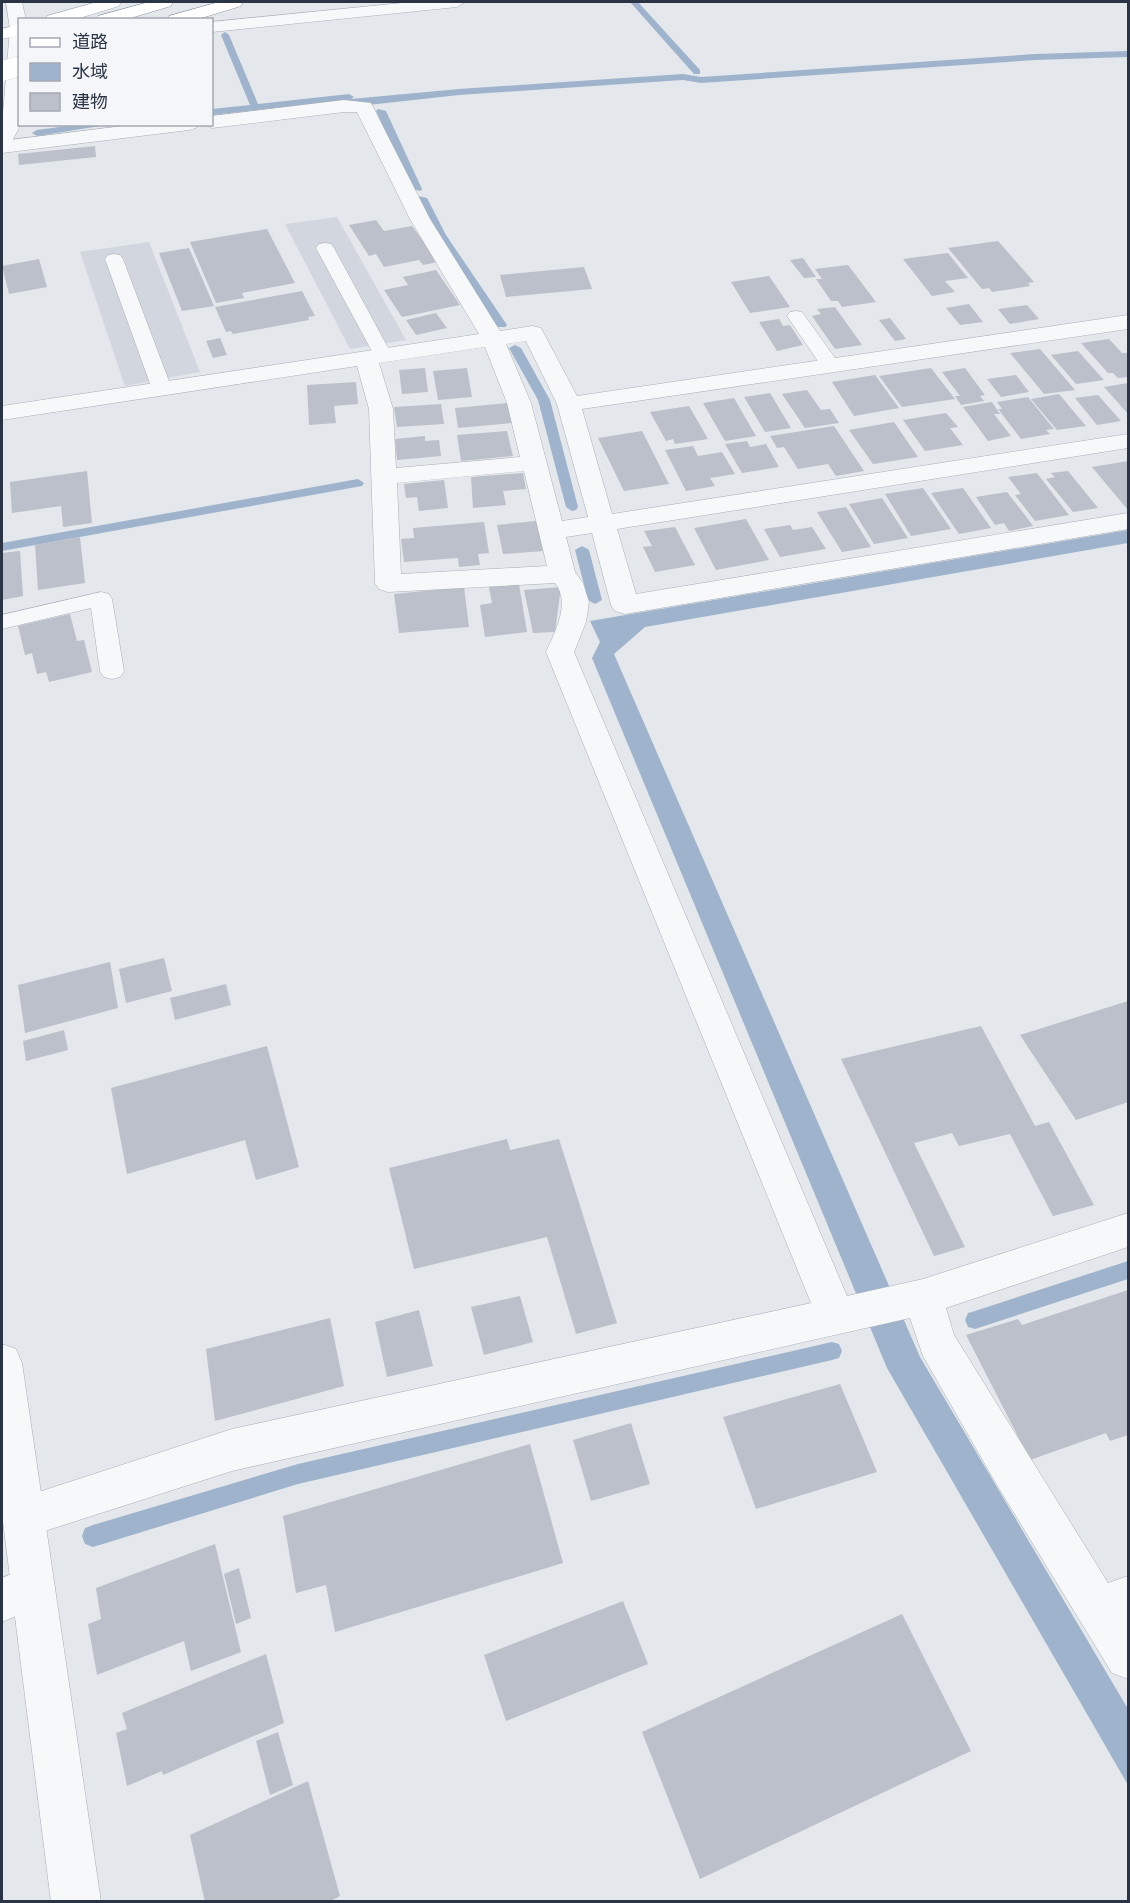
<svg xmlns="http://www.w3.org/2000/svg" width="1130" height="1903" viewBox="0 0 1130 1903" font-family="'Space Grotesk','Noto Sans JP',sans-serif">
<rect width="100%" height="100%" fill="#e4e7ec"/>
<path fill="#d2d6de" d="M337 217 406 340 350 349 285 224Z
M149 242 200 372 125 386 80 252Z"/>
<path fill="#9fb4cc" d="M1128 530V543L645 627 614 654 920 1357 1128 1709V1785L887 1368 592 658 600 642 590 621Z"/>
<g fill="none" stroke-linecap="round" stroke-linejoin="round">
<path fill="#9fb4cc" fill-rule="evenodd" d="M630 2H638L700 70V74H694Z
M225 32 229 35 258 104 349 94 354 97 351 99 459 89 683 74 701 77 1035 54 1128 51V57L1035 60 701 83 683 80 459 95 368 105H340L336 101 212 115V109L250 105 221 35Z
M378 109 386 111 422 189 421 191 412 189 376 111Z
M82 124H113L37 136 32 133 37 130Z
M418 196 427 198 446 235 507 325 505 327H497L436 235 417 198Z
M515 345 521 348 550 400 578 507 576 510 572 511 566 507 538 400 509 348Z
M358 479 364 483 362 486 2 551V543Z
M582 546 589 550 602 600 595 604 588 600 575 550Z
M1128 1261V1279L975 1329 968 1327 965 1320 968 1313 975 1311Z
M832 1342 839 1344 842 1351 839 1358 832 1360 298 1484 93 1547 85 1544 82 1536 85 1528 93 1525 298 1464Z"/>
</g>
<path fill="#bbc0ca" d="M95 146 96 157 19 165 18 154Z
M376 220 384 231 412 226 438 262 423 265 419 260 384 267 376 254 369 256 349 225Z
M267 229 295 283 242 293 244 298 216 303 190 242Z
M998 241 1034 282 1028 283 1030 286 992 292 989 288 982 289 948 248Z
M189 248 214 306 182 311 159 253Z
M948 253 968 278 945 281 955 292 932 296 903 259Z
M803 258 816 277 804 278 790 260Z
M39 259 47 287 9 294 2 266Z
M848 265 876 302 842 307 838 301H831L816 279H822L815 269Z
M584 267 592 289 506 297 500 275Z
M436 270 460 305 402 317 384 290 408 285 403 277Z
M769 276 790 307 750 313 731 282Z
M302 291 315 316 308 317 309 320 233 334 231 331 226 332 215 307Z
M969 304 983 322 960 325 946 308Z
M1027 305 1039 319 1010 324 998 309Z
M835 307 862 345 835 349 812 316 821 314 817 309Z
M436 313 447 328 416 335 406 320Z
M890 318 906 339 895 341 879 320Z
M779 319 783 326 790 325 803 345 777 351 759 322Z
M220 338 227 355 213 358 206 341Z
M1109 339 1122 353H1128V377L1118 378 1113 373H1108L1081 343Z
M1040 349 1075 390 1044 394 1010 353Z
M1078 351 1104 380 1076 384 1051 355Z
M425 368 428 392 402 394 399 370Z
M467 368 472 397 438 400 433 371Z
M931 368 955 399 902 407 879 376Z
M965 368 985 395 980 396 984 401 961 405 955 396H960L942 372Z
M875 375 899 408 854 416 832 382Z
M1016 375 1029 392 1001 397 987 379Z
M356 382 358 404 334 406 336 423 309 425 307 385Z
M1128 383V414L1104 387Z
M807 390 821 410 830 409 839 423 805 428 782 394Z
M770 393 791 428 765 432 744 397Z
M1059 394 1086 426 1057 430 1031 399Z
M1098 395 1121 421 1097 425 1075 398Z
M1028 397 1054 429 1046 430 1050 434 1021 439 998 409H1002L997 402Z
M734 398 756 436 725 441 703 403Z
M992 402 1000 414H994L1011 436 988 441 963 407Z
M508 403 512 423 458 428 455 408Z
M441 404 444 424 397 427 394 407Z
M689 406 708 439 675 444 673 439 666 441 650 412Z
M946 413 958 427 950 428 963 445 925 451 903 420Z
M894 422 918 457 873 464 849 430Z
M834 426 864 471 836 476 828 464 798 469 784 447 777 448 770 436Z
M507 431 513 456 461 461 457 435Z
M642 431 669 484 624 491 598 438Z
M425 436V441L439 440 441 456 397 460 395 439Z
M747 441 750 447 766 444 779 467 742 473 725 444Z
M693 446 698 456 722 452 735 474 710 478 715 486 686 491 665 450Z
M1128 461V510L1092 467Z
M87 471 92 523 63 527 61 506 12 513 10 482Z
M1068 471 1098 508 1073 512 1046 479 1055 477 1051 473Z
M523 473 526 489 503 491 506 505 473 508 471 477Z
M1037 473 1069 515 1035 521 1015 495 1021 494 1008 477Z
M444 480 448 508 419 511 417 497 406 498 404 484Z
M923 488 951 529 911 536 885 494Z
M963 488 991 528 959 534 931 493Z
M1007 492 1028 519 1033 526 1009 531 1004 523 995 525 976 497Z
M882 498 908 538 874 544 849 504Z
M846 507 871 547 842 552 817 512Z
M746 519 769 560 716 570 694 528Z
M536 521 543 551 503 554 497 525Z
M484 522 489 553 478 554 480 565 459 567 458 558 404 562 401 539 414 538 413 528Z
M790 525 793 530 812 527 826 549 780 557 764 529Z
M675 527 695 565 655 572 643 547 652 546 644 531Z
M80 537 85 583 38 590 35 545Z
M20 551 23 596 2 600V553Z
M519 584 527 632 485 637 480 605 492 603 489 587Z
M464 587 469 627 399 633 394 594Z
M561 587 555 632 533 633 524 590Z
M70 614 77 641 84 640 92 672 49 682 46 672 37 674 32 653 25 655 18 626Z
M164 958 172 991 126 1003 119 969Z
M110 962 118 1008 25 1033 18 985Z
M226 984 231 1005 175 1020 170 998Z
M1128 1001V1102L1076 1120 1020 1035Z
M981 1026 1035 1126 1049 1122 1094 1205 1053 1216 1010 1134 959 1146 952 1133 914 1143 965 1247 934 1256 841 1059Z
M64 1030 68 1050 26 1061 23 1041Z
M267 1046 299 1167 256 1180 245 1140 127 1174 111 1088Z
M507 1139 510 1150 559 1139 617 1323 576 1334 547 1237 414 1269 389 1168Z
M1128 1290V1435L1110 1441 1106 1433 1030 1460 966 1335 1018 1319 1022 1325Z
M520 1296 533 1342 484 1355 471 1307Z
M419 1310 433 1366 387 1377 375 1322Z
M330 1318 344 1386 215 1421 206 1349Z
M840 1384 877 1472 756 1509 723 1417Z
M631 1423 650 1484 591 1501 573 1440Z
M530 1444 563 1563 335 1632 326 1585 296 1593 283 1516Z
M215 1544 241 1652 191 1671 184 1641 97 1675 88 1624 101 1619 96 1588Z
M239 1568 251 1618 236 1624 224 1574Z
M623 1601 648 1664 506 1721 484 1655Z
M902 1614 971 1751 700 1879 642 1732Z
M266 1654 284 1723 163 1775 162 1771 127 1786 116 1733 127 1729 122 1713Z
M278 1732 293 1785 270 1795 256 1741Z
M308 1781 340 1896 329 1902H205L190 1835Z"/>
<g fill="none" stroke-linecap="round" stroke-linejoin="round">
<defs>
<path id="service" d="M325 243 331 244 334 248 392 355 390 359H376L374 355 316 248 319 244Z
M114 254 120 255 123 259 172 389 169 393H155L152 389 105 259 108 255Z
M796 311 802 312 838 362 840 366 838 370H824L787 316 790 312Z
M101 592 109 594 112 599 124 671 120 677 112 679 104 677 100 671 91 608 2 629V615Z"/>
<path id="minor" d="M412 2H465L457 7 212 32V22Z
M344 100 371 103 373 107 430 219 500 331 533 326 541 328 577 396 1128 315V329L582 409 612 514 1128 434V448L617 529 636 594 1128 513V529L625 614 615 611 611 605 592 533 566 537 575 572 583 583 589 602 586 622 574 652 847 1296 923 1279 1128 1213V1247L946 1308 954 1335 1108 1583 1128 1576V1679L1112 1673 997 1485 923 1356 910 1318 232 1471 23 1538 8 1532 2 1517 8 1502 232 1429 811 1303 546 652C555 632 571 603 555 583L388 592 379 589 375 583 369 409 357 366 2 420V406L479 334 410 219 357 112H344L212 128 204 124H212V116ZM526 341 557 404 588 517 562 521 531 403 506 344ZM485 347 507 403 520 457 396 468 393 409 379 363ZM524 471 547 566 401 574 397 483Z
M139 124H198L196 128 189 130 2 153V141Z
M33 1565 48 1572 55 1587 48 1602 2 1622V1578Z"/>
<path id="tertiary" d="M6 2H22L26 20H20L21 124 9 147 2 149V125L10 29Z
M2 1344 16 1349 22 1363 101 1902H51L2 1514Z"/>
<path id="primary" d="M97 2H121L119 6 73 20H45L47 16Z
M20 24V35L2 39V29Z"/>
<path id="motorway" d="M149 2H173L171 6 124 20H96L98 16Z
M219 2H243L241 6 195 20H167L169 16Z"/>
</defs>
<use href="#service" stroke="#a9aeb7" stroke-width="1"/>
<use href="#minor" stroke="#a9aeb7" stroke-width="1"/>
<use href="#tertiary" stroke="#a9aeb7" stroke-width="1"/>
<use href="#primary" stroke="#a3abb8" stroke-width="1"/>
<use href="#motorway" stroke="#8b94a3" stroke-width="1"/>
<use href="#service" fill="#f7f8fa" fill-rule="evenodd"/>
<use href="#minor" fill="#f7f8fa" fill-rule="evenodd"/>
<use href="#tertiary" fill="#f7f8fa" fill-rule="evenodd"/>
<use href="#primary" fill="#fff" fill-rule="evenodd"/>
<use href="#motorway" fill="#fff" fill-rule="evenodd"/>
<defs>
<path id="motorway-bridge" d="M2 71 20 66"/>
</defs>
<use href="#motorway-bridge" stroke="#8b94a3" stroke-width="20" stroke-linecap="butt"/>
<use href="#motorway-bridge" stroke="#fff" stroke-width="20"/>
</g>
<rect width="1130" height="1903" fill="none" stroke="#2b3445" stroke-width="6"/>
<rect x="18" y="18" width="195" height="108" fill="#f4f6f9" stroke="#a4a8b1" stroke-width="1.5"/>
<rect x="30" y="38" width="30" height="9" fill="#ffffff" stroke="#a4a8b1" stroke-width="1.5"/>
<text x="72" y="48" font-size="18" fill="#2b3445">道路</text>
<rect x="30" y="63" width="30" height="18" fill="#9fb4cc" stroke="#a4a8b1" stroke-width="1.5"/>
<text x="72" y="78" font-size="18" fill="#2b3445">水域</text>
<rect x="30" y="93" width="30" height="18" fill="#bbc0ca" stroke="#a4a8b1" stroke-width="1.5"/>
<text x="72" y="108" font-size="18" fill="#2b3445">建物</text>
</svg>
